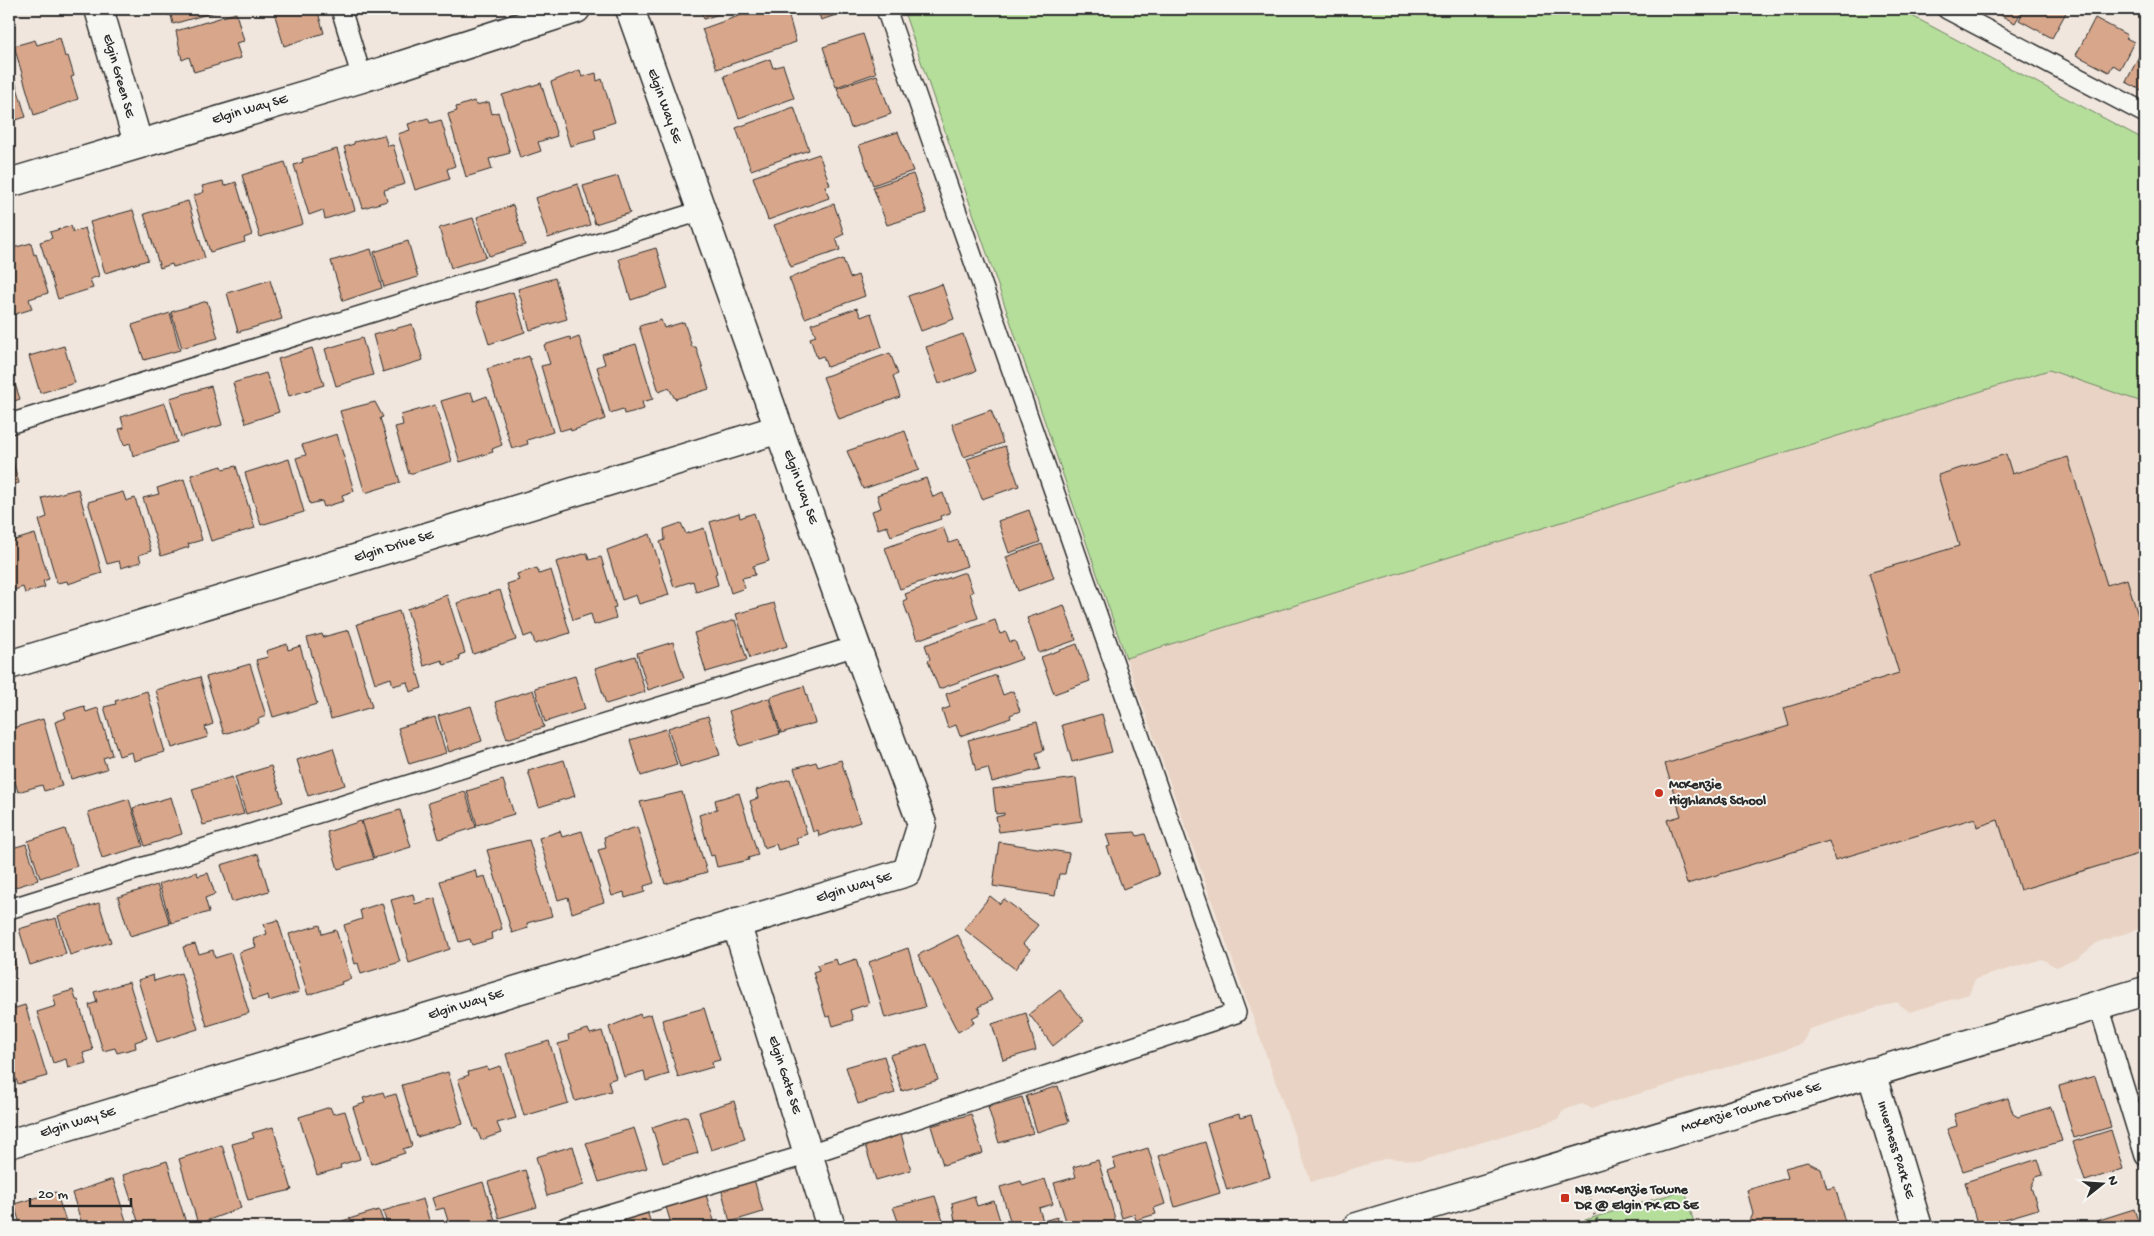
<svg xmlns="http://www.w3.org/2000/svg" width="2154" height="1236" viewBox="0 0 2154 1236" font-family="'Gochi Hand',sans-serif">
<rect width="100%" height="100%" fill="#f0e6dd"/>
<filter id="ink" filterUnits="userSpaceOnUse"><feTurbulence type="fractalNoise" baseFrequency=".02" numOctaves="2"/><feDisplacementMap in="SourceGraphic" scale="10" xChannelSelector="R" yChannelSelector="G"/><feConvolveMatrix kernelMatrix="1 2 1 2 8 2 1 2 1" color-interpolation-filters="sRGB"/></filter>
<g filter="url(#ink)">
<path fill="#e9d3c4" d="M2049 370 2145 403V518L2143 530 2145 550V927L2098 942 2077 959 2056 967 2042 959 1975 979 1969 994 1910 1012 1896 1002 1809 1029 1802 1044 1592 1108 1582 1104 1563 1110 1558 1119 1420 1161 1387 1158 1311 1182 1126 658Z"/>
<path fill="#b5de9b" stroke="#708463" d="M903 9H1899L2145 140V403L2049 370 1126 658Z
M1685 1190 1695 1227H1562Z"/>
<path fill="#d8a78b" stroke="#2b2b2b" d="M166 9H225L173 24 171 15H168Z
M273 9H317L324 33 284 46Z
M700 9H734L704 19Z
M758 9H787L796 42 717 69 702 29Z
M817 9H854L821 20Z
M1989 9H2023L2015 23Z
M2025 9H2068L2052 38 2019 20Z
M236 13 244 41 236 43 241 58 194 72 189 57 182 60 176 31Z
M2095 18 2127 35 2126 38 2134 42 2120 69 2113 65 2109 72 2076 55Z
M863 34 876 73 836 87 823 47Z
M60 38 65 57 68 56 74 76 71 77 78 99 34 115 14 46 35 40 37 45Z
M2144 46H2145V92L2126 82Z
M770 59 773 68 783 65 794 98 739 118 724 76Z
M9 61 26 117 9 122Z
M580 70 582 77 596 73 597 81 602 79 615 122 594 129 596 139 570 146 551 82Z
M877 75 891 114 851 128 837 88Z
M541 83 557 136 538 142 541 151 520 158 502 95Z
M474 101 476 105 489 102 492 114 498 112 510 153 489 159 492 169 466 177 448 114 457 111 456 107Z
M794 107 809 150 751 170 736 128Z
M428 118 430 123 441 120 455 166 447 169 450 179 415 190 398 134 410 130 408 124Z
M898 132 913 171 873 185 859 145Z
M384 135 388 146 393 145 405 184 384 190 387 201 363 208 344 147 354 144V142Z
M337 149 355 210 325 219 323 210 309 215 294 165 303 162 302 159Z
M819 154 830 185 825 186 829 198 768 220 753 177Z
M285 162 303 224 260 237 242 175Z
M913 174 927 213 887 225 873 187Z
M618 176 630 213 595 224 583 186Z
M223 181 224 186 236 182 252 235 244 238 245 242 210 252 193 196 204 192 202 186Z
M578 184 590 225 548 238 535 198Z
M188 201 205 258 173 267 172 264 160 268 144 214Z
M834 204 844 234 836 238 840 250 791 267 774 225Z
M513 205 525 245 489 256 477 217Z
M133 210 148 260 105 273 90 222Z
M473 218 486 257 451 268 439 228Z
M71 226 73 232 85 228 99 276 90 279 93 288 58 299 40 242 52 238 50 232Z
M408 241 418 277 384 287 374 252Z
M31 243 34 255 36 254 48 293 29 299 32 309 9 316V249Z
M656 248 668 288 631 300 619 259Z
M371 249 382 288 343 301 331 261Z
M843 259 850 278 858 275 865 296 805 318 789 278Z
M555 278 567 319 530 330 518 289Z
M270 280 282 319 238 332 227 293Z
M942 284 954 319 921 331 908 296Z
M513 292 525 332 489 344 476 303Z
M207 301 218 338 182 348 171 312Z
M857 308 861 317 871 313 882 347 827 367 823 356 817 358 810 338 816 336 811 324Z
M170 313 180 350 144 360 132 325Z
M661 320 664 328 684 322 692 347H696L709 389 675 399 669 388 659 392 639 326Z
M412 324 423 360 383 372 373 335Z
M963 334 976 371 939 384 926 347Z
M570 337 571 340 579 337 605 419 571 431 570 428 560 431 541 366 550 364 544 345Z
M362 338 373 375 336 386 325 349Z
M636 344 653 399 642 402 644 409 624 414 623 409 610 413 597 367 605 364 602 354Z
M64 346 75 383 40 393 29 356Z
M312 348 324 385 289 396 278 359Z
M890 353 898 374 893 376 900 397 839 419 823 377Z
M529 356 553 432 527 440 528 444 512 449 487 369Z
M9 366 20 399 9 403Z
M266 373 279 412 246 423 233 383Z
M211 386 222 425 181 437 170 398Z
M471 392 474 401 487 396 502 445 492 449 493 452 460 462 441 401Z
M375 402 383 417 380 418 400 482 365 493 340 411Z
M165 403 177 442 133 456 130 443 124 445 119 429 124 428 121 417Z
M435 405 452 461 409 474 395 427 403 425 401 415Z
M991 410 1003 443 964 457 952 424Z
M905 431 919 470 863 489 847 451Z
M337 434 354 491 342 495 344 501 324 507 322 501 310 504 296 458 306 455 302 445Z
M1005 446 1019 486 982 499 967 459Z
M9 449 19 483 9 486Z
M2006 454 2012 474 2068 457 2107 585 2127 579 2145 639V852L2020 890 1998 820 1977 827 1975 818 1835 860 1829 841 1687 884 1667 820 1681 816 1665 764 1789 726 1784 708 1899 673 1869 573 1959 546 1938 475Z
M289 459 304 512 261 525 245 473Z
M222 466 223 469 236 466 255 528 211 541 191 475Z
M926 478 933 497 943 493 950 513 940 516 941 519 891 536 887 526 878 529 872 511 881 508 877 495Z
M184 479 202 540 188 544 189 547 161 556 143 498 159 494 157 488Z
M78 489 102 573 68 584 67 581 57 583 39 520 47 517 42 498Z
M123 492 126 501 135 498 151 551 139 555 141 562 121 568 119 561 107 564 88 502Z
M1029 510 1040 542 1009 553 998 521Z
M739 513 740 518 754 513 769 561 753 566 755 575 742 578 745 588 731 593 710 522Z
M681 523 686 534 704 528 717 573 715 574 718 585 696 592 693 581 674 587 660 542 665 540 664 529Z
M943 527 949 543 958 540 967 566 900 589 885 548Z
M12 528 15 540 35 534 49 579 43 581 45 587 25 593 23 587 9 592V529Z
M650 534 669 595 639 604 636 595 622 600 607 550Z
M1042 544 1054 578 1018 591 1006 557Z
M587 553 589 560 601 557 616 607 613 608 616 618 594 625 591 614 573 620 556 562Z
M537 568 539 574 551 570 570 633 535 644 532 634 524 637 507 584 519 580 517 574Z
M962 573H966L973 592 970 593 978 618 917 640 903 601 907 599 905 594Z
M500 590 516 640 473 654 457 603Z
M447 595 465 653 459 655 460 660 444 665 442 660 424 666 407 609Z
M774 603 787 646 750 658 736 614Z
M1064 605 1076 640 1039 653 1027 618Z
M399 611 422 688 410 692 407 682 393 686 391 678 375 683 357 624Z
M735 620 747 660 706 672 694 633Z
M995 620 1000 634 1006 632 1010 642 1015 641 1022 659 939 689 928 661 930 659 925 645Z
M349 630 372 707 331 719 307 638 322 634 323 637Z
M673 642 684 678 648 690 637 653Z
M287 644 288 650 300 646 317 704 273 717 256 660 268 657 266 651Z
M1077 644 1090 681 1054 694 1041 657Z
M635 656 645 692 606 704 595 668Z
M250 664 266 716 258 719 259 723 224 734 206 677Z
M996 675 1003 695 1013 691 1020 711 1010 715 1011 718 960 736 956 725 948 728 942 710 950 707 946 694Z
M575 676 585 709 545 722 535 688Z
M200 677 213 724 205 727 208 737 172 748 156 690Z
M804 686 815 723 781 733 770 697Z
M533 690 544 727 507 739 495 702Z
M147 691 165 752 134 761 132 752 119 756 104 707 116 704 115 701Z
M769 698 780 734 740 746 729 711Z
M84 706 86 712 98 708 112 755 103 758 107 769 71 779 55 722 66 718 64 712Z
M471 706 482 741 449 752 438 716Z
M1102 714 1112 752 1072 762 1062 725Z
M708 716 720 755 680 767 668 728Z
M435 717 446 753 409 764 398 728Z
M43 719 62 786 44 791 42 785 18 792 9 761V729Z
M1037 722 1044 750 1036 753 1040 769 992 782 988 768 976 771 968 740Z
M666 729 677 765 641 776 630 740Z
M333 748 345 785 308 796 297 760Z
M564 760 575 796 539 807 528 771Z
M841 760 860 822 819 836 818 830 813 832 794 768 816 762 818 767Z
M271 766 283 802 246 814 235 777Z
M232 777 244 814 203 825 192 789Z
M1076 778 1082 821 999 832 996 817 1004 815V813L996 814 993 789Z
M790 779 807 834 796 838 798 844 778 850 776 844 764 848 750 801 758 798 756 790Z
M503 780 514 814 477 825 467 791Z
M465 791 476 827 439 839 428 803Z
M682 792 707 872 665 884 640 802Z
M739 793 758 855 748 858 749 860 717 867 714 855 711 856 699 815 717 809 715 800Z
M171 797 182 834 145 846 133 808Z
M129 799 143 846 102 858 88 812Z
M400 810 411 847 374 858 362 821Z
M361 821 373 859 338 869 327 832Z
M637 827 654 883 644 886 645 892 625 898 624 892 612 896 598 850 606 848 604 837Z
M65 829 77 866 40 878 28 841Z
M560 831 562 837 582 831 604 902 572 913 568 897 558 900 539 838Z
M1135 832 1137 836 1145 834 1159 875 1123 889 1107 847 1110 846 1106 834Z
M529 840 552 916 527 923 528 928 512 933 487 850Z
M999 842 1069 853 1065 874H1059L1055 896 993 886Z
M26 844 38 880 9 889V849Z
M258 854 269 891 232 902 221 865Z
M475 870 477 878 485 876 502 929 491 933 492 939 472 945 470 939 459 942 440 881Z
M197 872 198 876 208 873 215 894 205 898 209 912 171 923 159 884Z
M157 885 170 924 130 936 118 897Z
M413 894 415 904 435 898 450 949 409 963 391 900Z
M990 896 1000 904 1004 899 1038 925 1023 944 1030 949 1015 969 964 929Z
M99 903 111 942 70 955 58 916Z
M382 903 400 962 361 974 358 963 355 964 344 925 362 919 360 910Z
M56 918 66 954 30 965 19 929Z
M278 920 299 992 269 1001 268 995 253 1000 239 952 256 947 253 939 267 934 264 924Z
M320 925 322 934 336 930 351 979 341 982 342 984 308 995 289 934Z
M958 935 992 1000 978 1007 981 1013 972 1018 974 1023 958 1032 918 955Z
M9 939 16 967 9 970Z
M195 944 199 954 213 950 215 958 231 953 249 1013 207 1026 183 947Z
M908 948 925 1007 885 1018 869 962Z
M836 959 838 965 856 959 869 1004 850 1010 853 1020 833 1026 830 1016 826 1017 813 972 819 970 817 965Z
M181 973 198 1029 157 1042 138 980 153 975 154 981Z
M129 982 147 1038 135 1042 136 1048 117 1053 115 1048 103 1051 89 1005 97 1002 94 992Z
M73 990 76 1000H78L93 1050 83 1053 86 1063 68 1068 66 1059 53 1063 37 1012 56 1006 53 996Z
M1060 990 1084 1021 1053 1046 1029 1014Z
M25 1005 47 1076 18 1084 15 1077H9V1010Z
M704 1008 720 1060 712 1062 713 1067 678 1077 662 1020Z
M1026 1013 1036 1050 1003 1060 992 1024Z
M640 1014 641 1017 651 1014 669 1074 646 1081 644 1071 624 1077 609 1027Z
M588 1029 590 1034 602 1031 616 1078 608 1081 611 1091 575 1101 558 1044 569 1041 568 1035Z
M549 1041 568 1103 524 1116 506 1054Z
M927 1044 938 1080 902 1091 890 1055Z
M884 1056 895 1093 858 1104 846 1067Z
M500 1066 516 1118 497 1123 501 1133 481 1140 477 1129 475 1130 458 1079 469 1075 468 1072 487 1067 488 1070Z
M448 1072 463 1124 417 1137 402 1085Z
M2095 1076 2111 1127 2074 1138 2059 1086Z
M1058 1086 1069 1122 1037 1132 1026 1096Z
M383 1092 385 1097 396 1094 412 1146 403 1149 405 1153 371 1164 353 1107 365 1103 363 1098Z
M1022 1097 1033 1133 999 1143 988 1107Z
M2008 1098 2013 1114 2018 1117 2051 1107 2062 1141 1963 1171 1947 1129 1957 1126 1954 1114Z
M734 1101 745 1139 711 1150 699 1112Z
M330 1107 333 1114 345 1111 360 1159 340 1165 341 1168 317 1175 299 1117Z
M971 1114 983 1153 943 1165 931 1126Z
M1239 1114 1240 1118 1251 1115 1270 1177 1227 1190 1207 1124Z
M687 1116 698 1153 663 1163 652 1127Z
M273 1127 292 1190 248 1200 232 1144 254 1138 252 1133Z
M634 1128 647 1168 599 1182 586 1143Z
M2111 1130 2123 1169 2085 1181 2073 1142Z
M901 1134 911 1170 876 1180 865 1145Z
M1205 1142 1220 1193 1175 1207 1159 1156Z
M222 1145 241 1208 198 1224 179 1159Z
M573 1146 584 1185 547 1196 536 1157Z
M1148 1148 1165 1204 1154 1208 1156 1214 1136 1220 1134 1214 1122 1218 1108 1171 1116 1168 1113 1159Z
M2038 1159 2043 1175 2036 1177 2031 1187 2038 1209 1978 1227 1965 1182Z
M1098 1160 1116 1222 1106 1225 1107 1227H1074L1072 1222 1067 1224 1054 1183 1076 1177 1073 1167Z
M167 1161 187 1226 140 1227 123 1175Z
M1807 1162 1821 1169 1827 1189 1835 1187 1845 1222 1825 1227H1750L1749 1223 1753 1214 1747 1190 1788 1178 1785 1168Z
M525 1170 537 1207 499 1218 488 1182Z
M113 1179 128 1227H83L72 1193Z
M754 1179 763 1212 730 1222 721 1188Z
M1045 1179 1053 1204 1039 1208 1043 1221 1057 1217 1060 1227H1012L1000 1187 1021 1181 1023 1186Z
M483 1182 495 1220 471 1227H450L444 1208 436 1210 432 1198Z
M56 1192 68 1227H21L14 1204Z
M706 1195 716 1227H672L666 1207Z
M935 1196 945 1227H900L893 1207Z
M974 1196 977 1206 994 1201 1002 1227H956L952 1203Z
M423 1199 431 1227H388L383 1211Z
M2134 1209 2140 1227H2098L2096 1221Z
M379 1210 385 1227H344L342 1221Z
M647 1211 652 1227H610L609 1224Z"/>
<g fill="none" stroke-linecap="round" stroke-linejoin="round">
<defs>
<path id="service" d="M341 9 362 78
M1947 9 2145 113
M9 424 701 211
M9 909 856 646
M2099 1006 2145 1156
M566 1227 809 1154 1236 1013 886 9"/>
<path id="minor" d="M99 9 138 143
M9 183 362 78 576 9
M9 665 779 429
M736 923 831 1227
M1871 1072 1918 1227
M9 1144 907 872 922 824 856 646 630 9"/>
<path id="tertiary" d="M1357 1227 2145 991"/>
</defs>
<use href="#service" stroke="#2b2b2b" stroke-width="22"/>
<use href="#minor" stroke="#2b2b2b" stroke-width="31"/>
<use href="#tertiary" stroke="#2b2b2b" stroke-width="31"/>
<path stroke="#2b2b2b" stroke-width="3" stroke-dasharray="1 4" stroke-linecap="butt" d="M1588 1190 1593 1212 1601 1227"/>
<use href="#service" stroke="#f6f6f2" stroke-width="19"/>
<use href="#minor" stroke="#f6f6f2" stroke-width="28"/>
<use href="#tertiary" stroke="#f6f6f2" stroke-width="28"/>
</g>
</g>
<g fill="#c8321e" stroke="#f6f6f2" stroke-width="2">
<circle cx="1659" cy="793" r="5"/>
<rect x="1560" y="1193" width="10" height="10" rx="2.5"/>
</g>
<g text-anchor="middle" dominant-baseline="central" stroke-width="4" stroke-linejoin="round" paint-order="stroke">
<g font-size="14" fill="#2b2b2b" stroke="#f6f6f2">
<text transform="translate(118 76) rotate(74)">Elgin Green SE</text>
<text transform="translate(664 106) rotate(70)">Elgin Way SE</text>
<text transform="translate(250 110) rotate(-16)">Elgin Way SE</text>
<text transform="translate(800 487) rotate(70)">Elgin Way SE</text>
<text transform="translate(394 547) rotate(-17)">Elgin Drive SE</text>
<text transform="translate(854 888) rotate(-17)">Elgin Way SE</text>
<text transform="translate(466 1005) rotate(-17)">Elgin Way SE</text>
<text transform="translate(784 1075) rotate(72)">Elgin Gate SE</text>
<text transform="translate(1751 1108) rotate(-17)">McKenzie Towne Drive SE</text>
<text transform="translate(78 1123) rotate(-17)">Elgin Way SE</text>
<text transform="translate(1895 1150) rotate(73)">Inverness Park SE</text>
</g>
<g font-size="14" font-weight="bold" fill="#2b2b2b" stroke="#f6f6f2" text-anchor="start">
<text x="1669" y="785">McKenzie<tspan x="1669" dy="16">Highlands School</tspan></text>
<text x="1575" y="1190">NB McKenzie Towne<tspan x="1575" dy="16">DR @ Elgin PK RD SE</tspan></text>
</g>
</g>
<rect width="2154" height="1236" fill="none" stroke="#f6f6f2" stroke-width="30"/>
<rect x="15" y="15" width="2124" height="1206" fill="none" stroke="#2b2b2b" stroke-width="2" filter="url(#ink)"/>
<g transform="translate(2102 1184) rotate(73)" stroke="#f6f6f2" stroke-width="4" paint-order="stroke">
<path d="M0-4L9 19L0 12L-9 19Z" fill="#2b2b2b"/>
<text y="-8" font-size="14" font-weight="bold" text-anchor="middle" fill="#2b2b2b">N</text>
</g>
<path d="M30 1198v8h101v-8" fill="none" stroke="#2b2b2b" stroke-width="2.5"/>
<text x="38" y="1198" font-size="15" fill="#2b2b2b" stroke="#f6f6f2" stroke-width="4" paint-order="stroke">20 m</text>
</svg>
